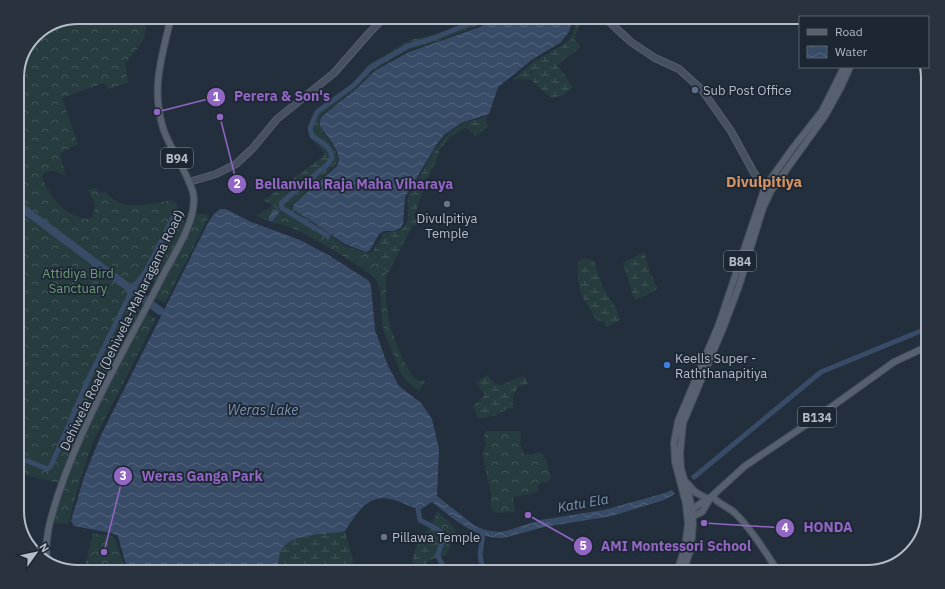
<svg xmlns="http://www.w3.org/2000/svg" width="945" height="589" viewBox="0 0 945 589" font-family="'IBM Plex Sans',sans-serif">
<defs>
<pattern id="forest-crowns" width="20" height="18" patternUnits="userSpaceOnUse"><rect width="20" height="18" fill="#263c3f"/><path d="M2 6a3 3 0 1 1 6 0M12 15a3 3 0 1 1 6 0" fill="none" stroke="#435659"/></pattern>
<pattern id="wetland-marsh" width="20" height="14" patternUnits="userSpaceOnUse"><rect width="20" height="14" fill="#263c3f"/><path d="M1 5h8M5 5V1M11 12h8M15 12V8" fill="none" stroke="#435659"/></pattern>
<pattern id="water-waves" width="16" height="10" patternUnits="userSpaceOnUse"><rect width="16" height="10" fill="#394c67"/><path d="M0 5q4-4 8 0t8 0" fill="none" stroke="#53647b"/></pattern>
</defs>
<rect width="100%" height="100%" fill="#242f3e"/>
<path fill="url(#forest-crowns)" d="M78 17H144C151 37 137 49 125 63L128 83 108 89 104 83 62 98 78 144 62 152 60 155 66 176 53 171 45 172 42 177C49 197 68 219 90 219 98 208 94 201 88 190L95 188 98 193 106 192C108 194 110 197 113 199 127 210 155 204 171 200L177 204 178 215 188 226 193 214H204L209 216 165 303 152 297 158 284 151 278 143 280 140 285V293L131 312 135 314 138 309 156 319 92 444 79 484 68 524 50 523 62 484 17 473V74L35 35Z
M288 205 345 246C354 248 362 253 371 253L373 251 382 261 387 275 386 280V303L390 326 403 360 413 377 417 380 425 381 419 391C399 378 400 369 391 349 388 341 384 335 383 326 381 313 382 293 377 281 372 271 316 240 303 233 293 228 283 225 272 222L280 211Z
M272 206 276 209 267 220 256 216Z
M486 431H521L520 443 524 454 528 455 540 452 546 460 551 477 548 482 539 483 538 487V492L513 497 515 512 496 513 491 509V494L483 457 484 447 486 444 484 435Z
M438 511C441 518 448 519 452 525 461 535 448 545 447 555L438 557V549L443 542 430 526Z
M93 534 111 535 116 540 126 572H100L84 568Z"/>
<path fill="url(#wetland-marsh)" d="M481 17H493L484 23 433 43 408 50 375 69 354 90 320 116C316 135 340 144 337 163L291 206 288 205 280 211 264 200 321 158 324 153 309 136 308 129 316 109 352 85 368 65 404 43 414 39 437 34Z
M579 17H583L574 39 580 45V48L557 65 573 87 564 95 552 98 536 85 532 80 513 79 536 60 564 44 570 39Z
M486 117 488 126 476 136 466 127 450 137 440 149 435 164 430 172 414 217 418 224 412 227 409 232 387 275 382 261 373 251 383 234C389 230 399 234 405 226 411 218 406 207 408 198 409 191 417 181 421 174 432 155 443 132 465 123 472 121 479 119 486 117Z
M644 252 649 270 658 289 636 300 633 296 623 263Z
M585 258 594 261 603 288 616 308 620 320 607 327 604 321 600 322C594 319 594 315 591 310 589 306 586 303 584 300 579 292 575 268 579 260Z
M487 375 495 384 502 385 524 375 528 384 519 386 513 395V408C505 408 505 411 498 414 492 417 485 418 478 418L473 406 485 395 476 383Z
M430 526 440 530 445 537 438 549V557L428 561 423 572H412C412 550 417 543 430 526Z
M345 531 356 572H274C281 565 277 556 282 549 294 532 328 535 345 531Z"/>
<path fill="url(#water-waves)" d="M496 17H573L569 32 560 43 533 59 498 87 489 114 461 123 444 135 437 144 405 197 403 224 401 228 394 231H384L379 234 370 250 366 252 345 244 293 209V205L337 166C344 153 327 137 320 126V121L321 117 356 89 376 70 409 52 480 27Z
M220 209H226L251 222 300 240 330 256 369 281 371 286 375 330 388 366 399 386 421 403 432 419 439 449 437 496 475 526 485 530 498 532 506 531 541 520 604 510 665 493 672 490 675 494 664 500 612 516 544 527 503 538C475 539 453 518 432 502L421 509C411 508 403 502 394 500 368 492 357 513 345 531 328 535 294 532 282 549 277 556 281 565 274 572H129L126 565 118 536 111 533 74 526 71 521 84 477 101 435 209 221 214 214Z
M276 209 280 211 272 222 268 220 270 215Z"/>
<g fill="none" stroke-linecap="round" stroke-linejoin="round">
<path stroke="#394c67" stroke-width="5" d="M328 236 282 208 281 203 328 164 332 158C330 145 322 143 312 136L310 128 317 112 354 85 371 67 408 46 434 38 486 17
M17 459 28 461 47 469 51 466 88 380 132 290 146 271 173 218
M694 477 821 372 928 328
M418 509 420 520C430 526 439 528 445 537 436 557 435 553 447 572
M483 533 480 555 483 571 495 569 497 572"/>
<path stroke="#394c67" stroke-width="8" d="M17 204 160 311"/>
<defs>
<path id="secondary" d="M604 17 631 42 655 58 679 69 702 90 731 131 754 173 765 187 769 190
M189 182 216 174 236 164 253 148 277 119 334 73 370 32 385 17"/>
<path id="primary" d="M687 483 695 492 706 498
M712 496C718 504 729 507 736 514 750 528 768 555 778 572
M692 509 712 496 745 466 813 420 894 362 928 346
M693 516 702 512 711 497
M47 563C44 538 51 517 58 495 83 420 123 353 159 283 171 258 199 220 193 192 186 170 172 152 164 131 150 90 162 57 171 17
M677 572 685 547 688 524 686 504 675 462 674 443 678 421 719 324 765 187 792 149 822 111 844 67
M683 572 691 548 693 524 692 509 689 495 681 469 680 454 683 423 724 326 739 286 763 208 771 191 825 116 841 87 850 67"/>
</defs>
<use href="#secondary" stroke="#565f6c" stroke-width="8"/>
<use href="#primary" stroke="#414a57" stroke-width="8"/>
<use href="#secondary" stroke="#465061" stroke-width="6"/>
<use href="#primary" stroke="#56606e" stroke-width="6"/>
</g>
<circle fill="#5c6f8a" stroke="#1d2633" stroke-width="1.5" cx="695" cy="90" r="4"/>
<g fill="#6b7280" stroke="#1d2633" stroke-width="1.5">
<circle cx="447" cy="204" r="4"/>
<circle cx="384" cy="537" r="4"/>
</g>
<circle fill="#3f7fe0" stroke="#1d2633" stroke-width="1.5" cx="667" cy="365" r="4"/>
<g text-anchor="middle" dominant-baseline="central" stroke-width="3.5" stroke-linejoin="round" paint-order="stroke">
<g fill="#1d2633" stroke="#878f9c" stroke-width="1">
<rect x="161" y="148" width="32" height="20" rx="3"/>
<rect x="724" y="251" width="32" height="20" rx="3"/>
<rect x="798" y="407" width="38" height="20" rx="3"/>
</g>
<g font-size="12" font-weight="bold" fill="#b4bcc9">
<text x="177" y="158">B94</text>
<text x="740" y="261">B84</text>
<text x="817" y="417">B134</text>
</g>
<g font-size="13" fill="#b4bcc9" stroke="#1d2633" text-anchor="start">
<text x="703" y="90">Sub Post Office</text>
<text x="447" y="218" text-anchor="middle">Divulpitiya<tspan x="447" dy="15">Temple</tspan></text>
<text x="675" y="358">Keells Super -<tspan x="675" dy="15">Raththanapitiya</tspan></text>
<text x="392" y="537">Pillawa Temple</text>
</g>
<g font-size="13" fill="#6b9a76" stroke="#1d2633">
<text x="78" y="273">Attidiya Bird<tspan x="78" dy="15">Sanctuary</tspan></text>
</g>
<g font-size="13" fill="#b4bcc9" stroke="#1d2633">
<text transform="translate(122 330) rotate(-64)">Dehiwela Road (Dehiwela-Maharagama Road)</text>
</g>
<g font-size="14" font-style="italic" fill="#7c92b1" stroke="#1d2633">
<text x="263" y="410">Weras Lake</text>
<text transform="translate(583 503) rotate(-10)">Katu Ela</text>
</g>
<g font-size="15" font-weight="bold" fill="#d59563" stroke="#1d2633">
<text x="764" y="181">Divulpitiya</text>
</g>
</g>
<path d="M0 0H945V589H0ZM78 24H867A54 54 0 0 1 921 78V511A54 54 0 0 1 867 565H78A54 54 0 0 1 24 511V78A54 54 0 0 1 78 24Z" fill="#29323f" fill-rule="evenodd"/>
<path fill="none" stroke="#b4bcc9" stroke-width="2" d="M78 24H867A54 54 0 0 1 921 78V511A54 54 0 0 1 867 565H78A54 54 0 0 1 24 511V78A54 54 0 0 1 78 24Z"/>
<path fill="none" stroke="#9266c3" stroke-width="1.5" d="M157 112L216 97M220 117L237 184M104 552L123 476M704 523L785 528M528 515L583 546"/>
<g fill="#9266c3" stroke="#1d2633" stroke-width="1.5">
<circle cx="157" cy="112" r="4"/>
<circle cx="220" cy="117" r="4"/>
<circle cx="104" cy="552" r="4"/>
<circle cx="704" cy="523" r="4"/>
<circle cx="528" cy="515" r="4"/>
<circle cx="216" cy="97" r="10"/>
<circle cx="237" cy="184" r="10"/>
<circle cx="123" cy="476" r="10"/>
<circle cx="785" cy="528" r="10"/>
<circle cx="583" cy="546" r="10"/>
</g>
<g font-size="12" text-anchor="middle" font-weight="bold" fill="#fff">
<text x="216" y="101">1</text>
<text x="237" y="188">2</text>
<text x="123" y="480">3</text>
<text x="785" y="532">4</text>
<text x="583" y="550">5</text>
</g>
<g font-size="14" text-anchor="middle" font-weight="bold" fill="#9266c3" stroke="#1d2633" stroke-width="3.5" stroke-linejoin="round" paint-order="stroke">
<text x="282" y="101">Perera &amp; Son's</text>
<text x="354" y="189">Bellanvila Raja Maha Viharaya</text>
<text x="202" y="481">Weras Ganga Park</text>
<text x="828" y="532">HONDA</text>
<text x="676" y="551">AMI Montessori School</text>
</g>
<rect x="799" y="16" width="130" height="52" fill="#1d2633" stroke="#59626f"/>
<rect x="807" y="29" width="20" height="6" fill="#56606e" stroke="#59626f"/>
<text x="835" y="36" font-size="12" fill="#b4bcc9">Road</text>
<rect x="807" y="46" width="20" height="12" fill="url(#water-waves)" stroke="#59626f"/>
<text x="835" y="56" font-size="12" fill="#b4bcc9">Water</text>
<g transform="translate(36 553) rotate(57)" stroke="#1d2633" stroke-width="3" paint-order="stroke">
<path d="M0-3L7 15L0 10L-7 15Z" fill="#b4bcc9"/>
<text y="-6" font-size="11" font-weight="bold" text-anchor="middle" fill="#b4bcc9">N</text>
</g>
</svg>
